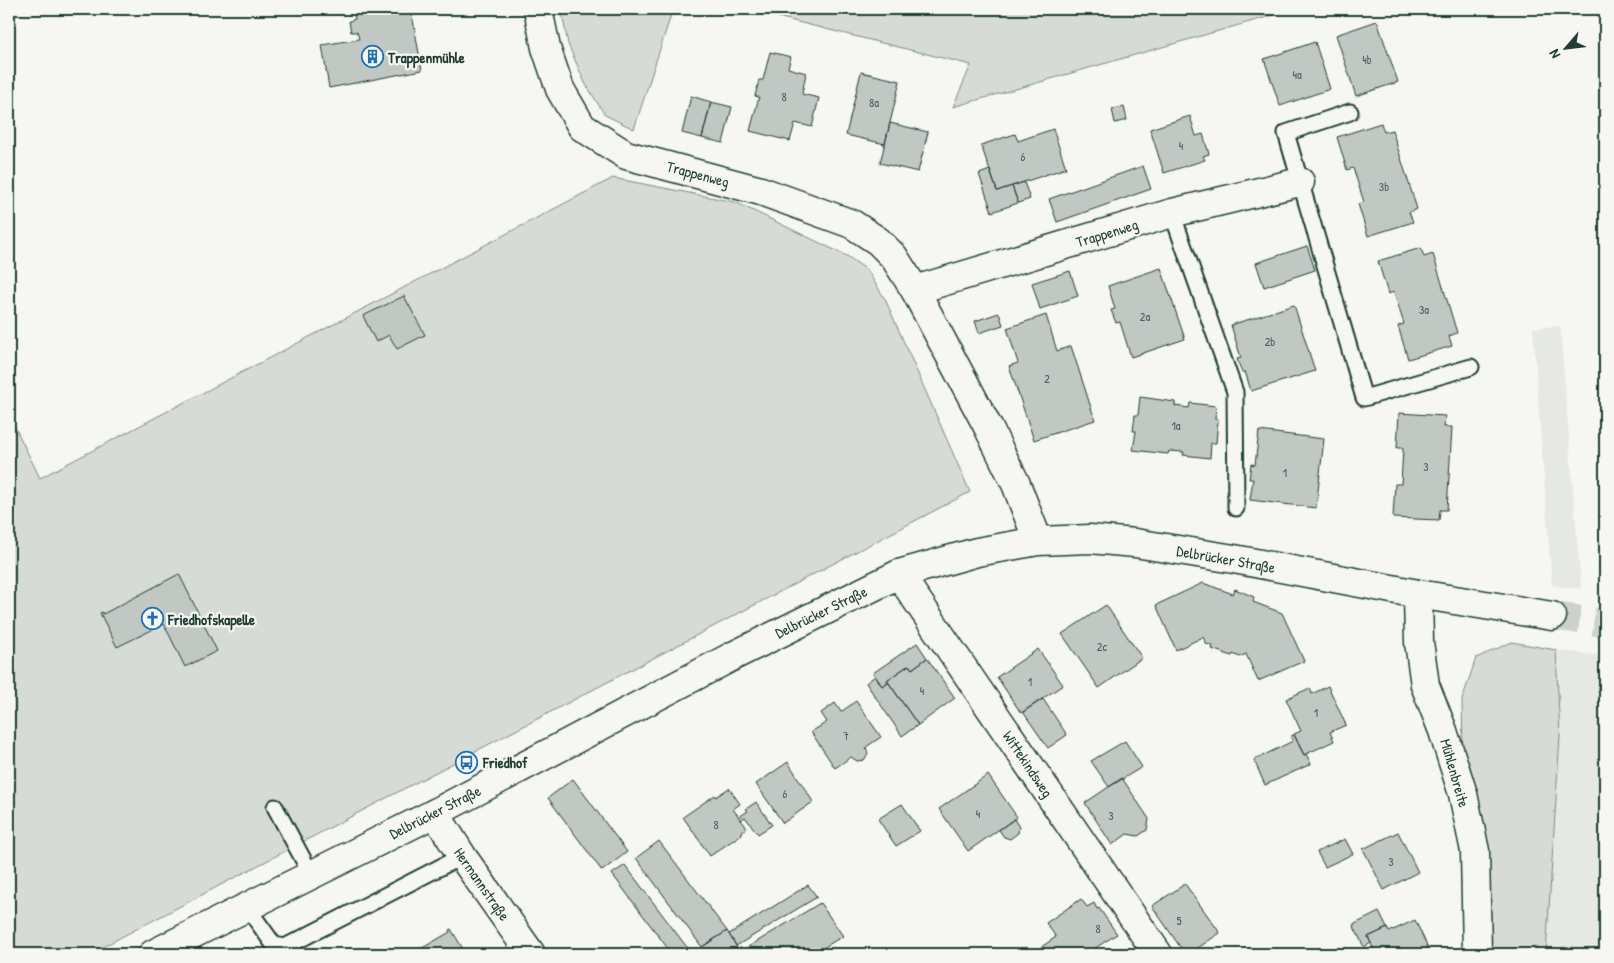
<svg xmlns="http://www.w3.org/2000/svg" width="1614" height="963" viewBox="0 0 1614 963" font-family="'Patrick Hand',sans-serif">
<rect width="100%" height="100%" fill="#f6f6f2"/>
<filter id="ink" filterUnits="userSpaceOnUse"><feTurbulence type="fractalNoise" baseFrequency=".02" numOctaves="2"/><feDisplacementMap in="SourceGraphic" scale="10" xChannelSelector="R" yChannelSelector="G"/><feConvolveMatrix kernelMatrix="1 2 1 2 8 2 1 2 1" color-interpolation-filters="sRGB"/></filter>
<g filter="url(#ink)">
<path fill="#e6e8e4" d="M1560 326 1580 575 1581 589 1552 585 1539 413 1533 328Z
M1556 650 1605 656V954H1546L1560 736Z"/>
<path fill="#d6dbd6" stroke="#7a8c85" d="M561 9H673L634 129 605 115 585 83 568 44Z
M745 9H1295L953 107 971 65Z
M613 178 735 202 847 256 867 270 885 299 970 492 89 954H9V415L40 478Z
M1512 642 1556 650 1560 736 1546 954H1489L1463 761 1462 700 1476 658Z"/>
<path fill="#c1c8c3" stroke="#1f3d34" d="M353 9H411L422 70 329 88 322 45 359 39 357 32H351L349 21 355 19Z
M1377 21 1398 82 1356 96 1336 35Z
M1315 42 1330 89 1280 106 1264 59Z
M770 52 791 57 788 68 806 73 802 94 819 98 812 127 795 123 790 141 750 131 759 97 755 96 759 80H763Z
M861 72 900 81 885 144 846 135Z
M691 96 711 102 702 138 682 133Z
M711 102 732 107 723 143 702 138Z
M1124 107 1127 120 1115 123 1112 109Z
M1190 116 1196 136 1203 134 1209 154 1203 156 1205 160 1164 173 1150 129Z
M890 123 928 132 918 172 880 163Z
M1381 123 1384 132 1392 130 1417 209 1409 212 1413 222 1368 236 1358 204 1364 202 1353 168 1347 170 1337 137Z
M1053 129 1066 168 997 191 981 145 1015 134 1018 141Z
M1143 166 1151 189 1057 222 1049 199Z
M990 170 997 191 1012 186 1018 203 992 212 979 174Z
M1024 182 1030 199 1018 203 1012 186Z
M1307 246 1315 270 1264 287 1256 263Z
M1421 248 1424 257 1433 254 1457 333 1449 336 1452 346 1408 359 1398 326 1404 324 1394 292 1388 294 1378 261Z
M1161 268 1185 339 1131 357 1120 322 1116 323 1111 310 1115 309 1108 286Z
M1070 271 1078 296 1040 309 1032 283Z
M404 296 425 335 397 349 389 335 376 342 363 316Z
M1294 305 1315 371 1251 391 1245 371 1242 373 1237 359 1241 358 1231 325Z
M999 313 1003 325 979 333 975 321Z
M1046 315 1057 351 1071 346 1095 420 1034 440 1009 366 1018 363 1007 328Z
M1140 397 1175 402V406L1189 408 1190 403 1216 406 1215 419 1218 420 1216 443H1211L1210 458 1183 455 1184 452 1169 451 1168 454 1133 450 1136 431H1133L1135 415H1138Z
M1399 413 1445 416 1444 427H1452L1447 510H1440L1439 520 1393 518 1395 484H1401L1403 448H1397Z
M1259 431 1324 439 1316 508 1250 500 1253 479H1249L1251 464 1255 465Z
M179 574 217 651 185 667 164 624 117 647 100 613 102 612 103 614Z
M1203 583 1233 594 1235 589 1254 597 1253 602 1282 613 1304 661 1258 681 1246 654 1240 657 1233 654 1232 656 1212 649 1213 646 1206 644 1203 637 1176 650 1156 605Z
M1106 605 1142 658 1099 688 1062 634Z
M917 643 927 658 912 669 909 665 887 680 888 682 882 686 873 673Z
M1038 649 1063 685 1021 713 997 677Z
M927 658 955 698 918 725 887 680 909 665 912 669Z
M875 676 882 686 888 682 918 725 902 736 866 683Z
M1328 686 1346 725 1330 732 1334 741 1304 755 1294 734 1301 731 1286 699 1310 688 1312 694Z
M1043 699 1067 735 1048 748 1023 712Z
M856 701 881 737 866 747 868 754 864 760 857 761 851 757 835 768 811 732 827 722 821 713 835 703 841 712Z
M1294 735 1304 755 1306 754 1311 764 1265 785 1254 760 1293 741 1291 736Z
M1125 741 1142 767 1109 787 1091 761Z
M788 762 813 802 783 823 756 784Z
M988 775 1017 817 968 851 939 809Z
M1122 778 1149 819 1147 830 1138 836 1127 834 1112 845 1085 803Z
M573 779 627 852 602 871 548 798Z
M729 788 740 804 733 809 747 828 741 832 742 834 710 856 683 817 715 795 716 797Z
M756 802 772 825 758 834 745 817 741 820 739 817 748 811 746 809Z
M902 804 920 831 896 846 878 819Z
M1014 819 1019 827 1018 833 1010 839 1004 837 999 830Z
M1398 832 1418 872 1384 890 1363 849Z
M1345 839 1353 854 1325 867 1317 852Z
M659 841 727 931 702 947 636 858Z
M625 865 692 954H672L612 874Z
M1185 884 1220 933 1189 954H1185L1152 906Z
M808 885 817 897 736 946 729 934Z
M1081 899 1087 907 1094 903 1097 909 1099 908 1117 934 1086 954H1031L1056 937 1046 923Z
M820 903 843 936 813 954H707L702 947 727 931 740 952Z
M1379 912 1387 928 1368 937 1371 943 1364 947 1353 925Z
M1415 920 1431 954H1376L1368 937 1387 928 1389 932Z
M451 929 466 954H412L450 932 449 930Z"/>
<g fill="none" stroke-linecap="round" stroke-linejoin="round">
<path stroke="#cbd1cc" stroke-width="28" stroke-dasharray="28 14" stroke-linecap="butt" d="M1552 616 1605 623"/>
<defs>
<path id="lane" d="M1350 112 1286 133 1364 398 1471 367
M1172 213 1235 392 1236 508
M275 807 311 874
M247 907 274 945 285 947 462 856"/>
<path id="street" d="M915 290 1172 213 1300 182
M899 574 1158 954
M1418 594 1419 642 1425 685 1443 731 1463 794 1475 851 1477 954
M435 813 462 856 531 954"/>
<path id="secondary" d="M538 9 546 48 560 89 582 127 626 155 761 191 852 224 878 241 894 257 915 290 988 427 1016 484 1038 541
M153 954 435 813 735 655 899 574 977 552 1038 541 1090 539 1135 543 1234 559 1418 594 1552 616"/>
</defs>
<use href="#lane" stroke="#1f3d34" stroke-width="19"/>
<use href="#street" stroke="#1f3d34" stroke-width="31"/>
<use href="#secondary" stroke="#1f3d34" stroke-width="31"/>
<use href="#lane" stroke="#f6f6f2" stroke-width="15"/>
<use href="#street" stroke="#f6f6f2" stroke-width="28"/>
<use href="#secondary" stroke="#f6f6f2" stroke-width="28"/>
</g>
</g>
<defs>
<symbol id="building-ring" viewBox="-11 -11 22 22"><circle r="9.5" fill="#f6f6f2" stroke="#1f6fb2" stroke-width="1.5"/><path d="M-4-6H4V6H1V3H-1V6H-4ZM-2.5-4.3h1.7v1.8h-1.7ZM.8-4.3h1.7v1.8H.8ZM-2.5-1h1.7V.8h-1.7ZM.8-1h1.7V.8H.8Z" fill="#1f6fb2"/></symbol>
<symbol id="church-ring" viewBox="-11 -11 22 22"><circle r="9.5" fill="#f6f6f2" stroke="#1f6fb2" stroke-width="1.5"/><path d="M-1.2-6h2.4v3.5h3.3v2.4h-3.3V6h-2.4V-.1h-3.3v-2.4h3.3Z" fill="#1f6fb2"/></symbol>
<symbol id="bus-ring" viewBox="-11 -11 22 22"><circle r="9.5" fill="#f6f6f2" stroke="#1f6fb2" stroke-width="1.5"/><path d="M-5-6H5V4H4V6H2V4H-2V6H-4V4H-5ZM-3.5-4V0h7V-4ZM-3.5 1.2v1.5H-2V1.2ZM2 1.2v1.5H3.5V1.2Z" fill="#1f6fb2"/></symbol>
</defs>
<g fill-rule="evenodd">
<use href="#building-ring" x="360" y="44" width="25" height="25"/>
<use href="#church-ring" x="140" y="606" width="25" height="25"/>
<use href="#bus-ring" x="454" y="750" width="25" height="25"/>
</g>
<g text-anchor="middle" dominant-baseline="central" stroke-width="4.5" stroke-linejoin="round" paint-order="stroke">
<g font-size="12" fill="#486058">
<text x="1367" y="59">4b</text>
<text x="1297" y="74">4a</text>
<text x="784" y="96">8</text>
<text x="874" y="102">8a</text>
<text x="1181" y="145">4</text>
<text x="1023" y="156">6</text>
<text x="1384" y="186">3b</text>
<text x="1424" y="309">3a</text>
<text x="1145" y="316">2a</text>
<text x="1270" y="341">2b</text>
<text x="1047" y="378">2</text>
<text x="1176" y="425">1a</text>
<text x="1426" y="466">3</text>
<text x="1285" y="472">1</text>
<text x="1102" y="646">2c</text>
<text x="1030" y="681">1</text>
<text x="922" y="690">4</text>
<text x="1316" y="712">1</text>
<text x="846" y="735">7</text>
<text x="785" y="793">6</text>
<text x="978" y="813">4</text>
<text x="1111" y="815">3</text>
<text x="716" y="824">8</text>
<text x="1391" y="861">3</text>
<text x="1179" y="920">5</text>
<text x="1098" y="928">8</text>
</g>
<g font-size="15" font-weight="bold" fill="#1f3d34" stroke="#f6f6f2" text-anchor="start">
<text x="388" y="57">Trappenmühle</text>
<text x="168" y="619">Friedhofskapelle</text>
<text x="483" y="762">Friedhof</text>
</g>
<g font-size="15" fill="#1f3d34" stroke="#f6f6f2">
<text transform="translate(698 174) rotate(15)">Trappenweg</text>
<text transform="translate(1107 233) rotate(-17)">Trappenweg</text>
<text transform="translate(1226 559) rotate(10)">Delbrücker Straße</text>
<text transform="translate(821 612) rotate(-26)">Delbrücker Straße</text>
<text transform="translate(1028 764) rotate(56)">Wittekindsweg</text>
<text transform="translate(1455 773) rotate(74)">Mühlenbreite</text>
<text transform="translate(435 812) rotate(-27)">Delbrücker Straße</text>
<text transform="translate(482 884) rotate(55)">Hermannstraße</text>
</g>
</g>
<rect width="1614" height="963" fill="none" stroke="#f6f6f2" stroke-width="30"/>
<rect x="15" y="15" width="1584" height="933" fill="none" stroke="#1f3d34" stroke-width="2" filter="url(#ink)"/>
<g transform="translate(1566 48) rotate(242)" stroke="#f6f6f2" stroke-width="4" paint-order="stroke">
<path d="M0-4L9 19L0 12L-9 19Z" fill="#1f3d34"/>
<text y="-8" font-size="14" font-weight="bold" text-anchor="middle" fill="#1f3d34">N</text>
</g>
</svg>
